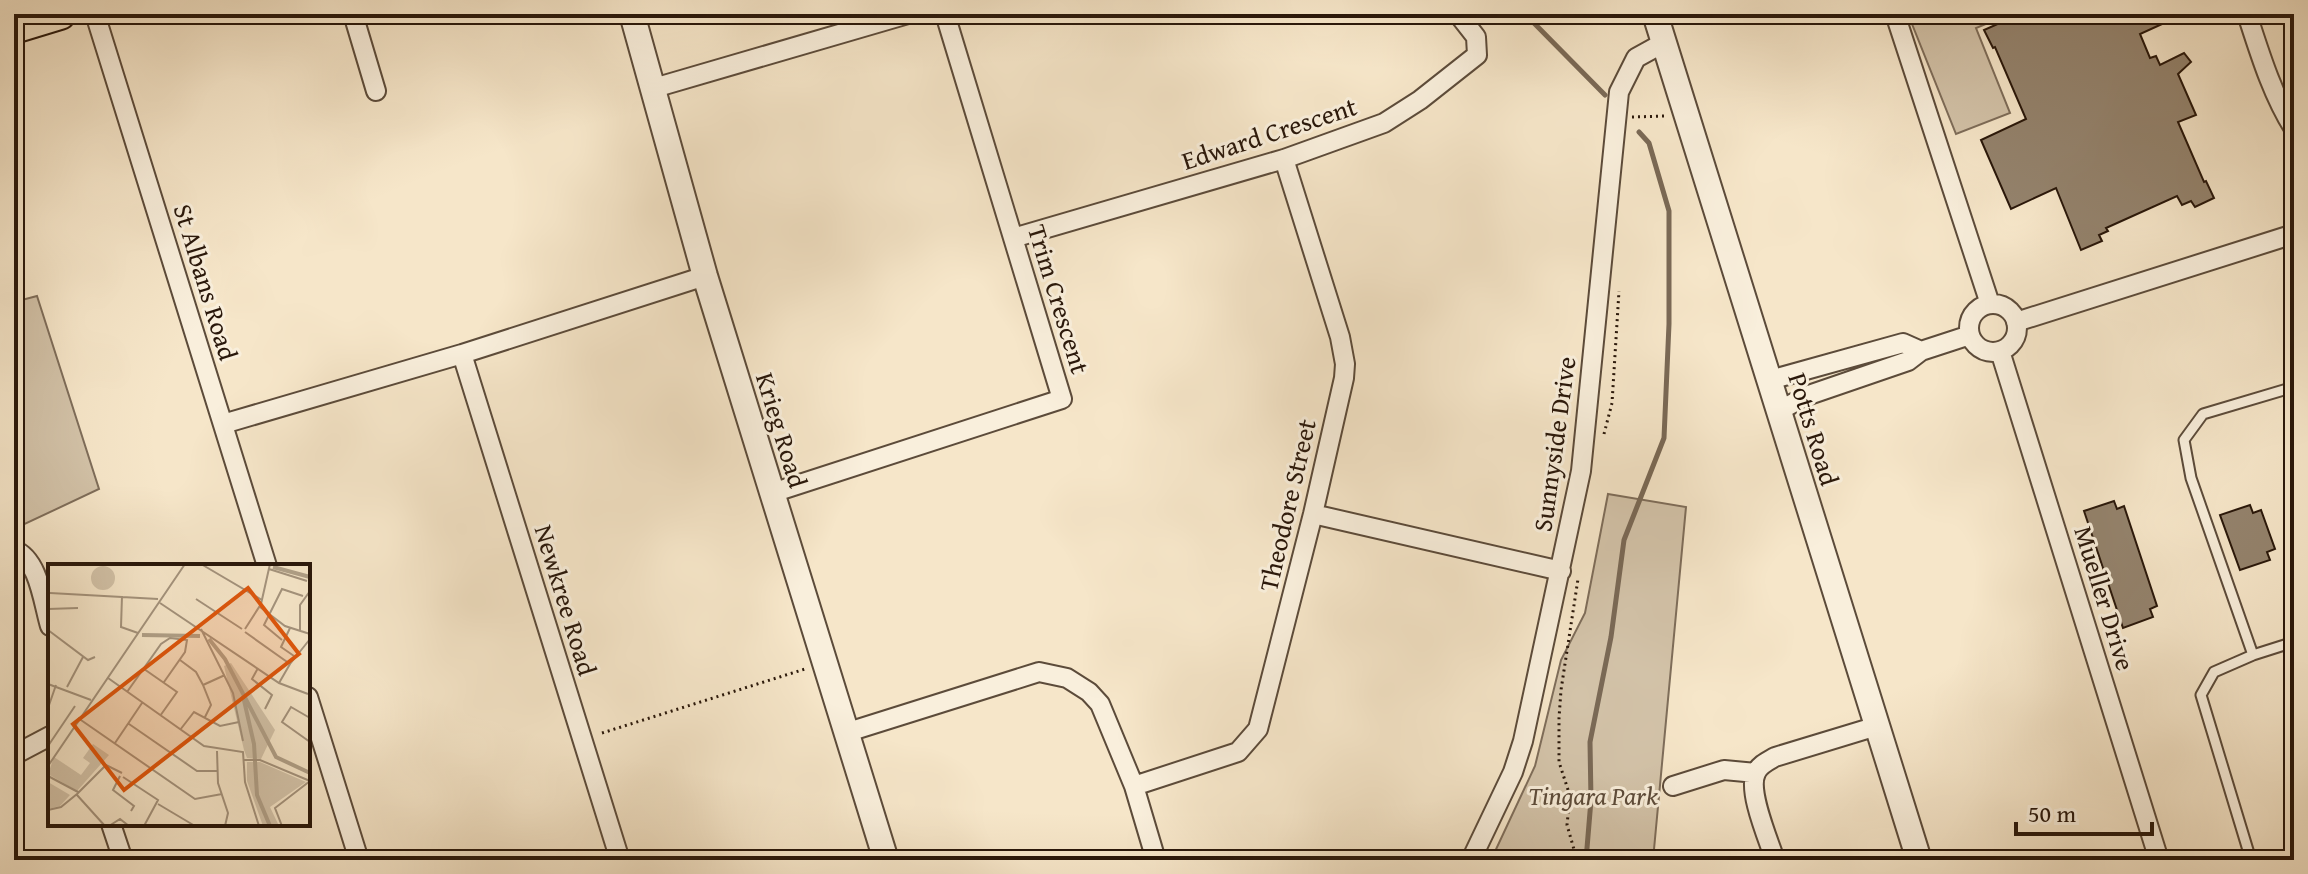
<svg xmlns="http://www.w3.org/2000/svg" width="2308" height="874" viewBox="0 0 2308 874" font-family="'Gentium Book Plus',serif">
<rect width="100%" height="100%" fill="#f6e6c9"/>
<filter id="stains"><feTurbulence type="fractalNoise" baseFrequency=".0025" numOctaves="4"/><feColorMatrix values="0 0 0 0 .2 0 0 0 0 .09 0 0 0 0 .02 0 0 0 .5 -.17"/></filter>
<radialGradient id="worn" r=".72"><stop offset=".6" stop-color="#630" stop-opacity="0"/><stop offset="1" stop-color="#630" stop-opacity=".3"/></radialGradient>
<path fill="#d3c3a9" stroke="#7e6d5a" stroke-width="2" d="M1908 14H1996L1998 19 1976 28 2010 113 1956 134Z
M37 296 99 489 14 529V302Z
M1608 494 1686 507 1653 860H1491L1535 766 1561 660 1585 613Z"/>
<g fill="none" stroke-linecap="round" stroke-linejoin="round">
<path stroke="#7a6956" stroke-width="5" d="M1525 14 1605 95
M1586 860 1591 800 1590 742 1611 637 1624 540 1664 438 1669 324V211L1649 143 1639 132"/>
</g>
<path fill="#94836d" stroke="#29170a" stroke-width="2" d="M2007 14H2184L2140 34 2150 58 2156 56 2160 65 2184 53 2191 62 2178 74 2196 115 2178 122 2204 182 2206 181 2214 198 2195 207 2191 201 2182 205 2177 196 2106 228 2108 231 2099 235 2102 241 2081 250 2056 188 2011 209 1981 140 2026 119 1995 47 1993 48 1984 30 2009 19Z
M2114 501 2117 509 2124 506 2157 606 2150 609 2153 617 2123 628 2084 511Z
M2250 505 2253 513 2261 510 2275 549 2267 552 2270 560 2240 570 2220 515Z"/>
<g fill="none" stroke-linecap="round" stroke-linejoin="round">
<defs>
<path id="service" d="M2289 237 2294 257
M2253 655 2191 478 2184 440 2203 414 2294 387
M2251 860 2201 695 2214 672 2253 655 2294 642"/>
<path id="minor" d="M95 14 267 566
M353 14 376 91
M1895 14 1990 304
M2247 14C2260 54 2272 94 2294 129
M654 88 908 14
M1013 238 1284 159 1384 123 1420 100 1477 55 1476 37 1458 14
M1969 328a24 24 0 1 1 48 0a24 24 0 1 1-48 0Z
M2016 322 2294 234
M2000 351 2159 860
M462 354 620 860
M1770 380 1903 343 1921 351
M1779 411 1806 396 1908 361 1921 351 1970 335
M223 424 462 354 705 276
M772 493 1062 399 945 14
M1313 514 1561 571
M14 550C39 559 43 603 50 626
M308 697 359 860
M845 733 1039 672 1067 678 1089 692 1100 704 1134 786 1156 860
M14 755 50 736
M1134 786 1238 752 1258 729 1313 514 1344 378 1345 364 1340 337 1284 159
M1673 786 1724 770 1756 773
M111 824 123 860
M1471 860 1513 772 1523 741 1581 471 1619 92 1636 58 1665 42
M1775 860C1769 841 1747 791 1756 773 1759 765 1768 761 1775 757L1877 726"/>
<path id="tertiary" d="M632 14 705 276 886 860
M1655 14 1919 860"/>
<path id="primary" d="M14 28 60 14"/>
</defs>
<use href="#service" stroke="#5c4b3a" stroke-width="13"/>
<use href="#minor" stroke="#5c4b3a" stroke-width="22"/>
<use href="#tertiary" stroke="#5c4b3a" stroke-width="28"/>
<use href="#primary" stroke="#29170a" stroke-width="34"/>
<path stroke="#29170a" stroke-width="3" stroke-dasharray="2 4" stroke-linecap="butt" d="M1632 117 1665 116
M1604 434 1612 403 1619 291
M602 733 805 669
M1577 860 1567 825 1570 796 1559 762V718L1561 690 1578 579"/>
<use href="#service" stroke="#f9efdc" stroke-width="9"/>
<use href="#minor" stroke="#f9efdc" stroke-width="18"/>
<use href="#tertiary" stroke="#f9efdc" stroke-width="24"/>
<use href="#primary" stroke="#f6e6c9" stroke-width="30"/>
</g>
<g text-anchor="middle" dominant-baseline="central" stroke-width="6" stroke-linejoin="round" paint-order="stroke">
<g font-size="26" fill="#29170a" stroke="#f9efdc">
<text transform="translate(1269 133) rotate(-18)">Edward Crescent</text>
<text transform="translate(206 282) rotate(73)">St Albans Road</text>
<text transform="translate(1059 299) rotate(73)">Trim Crescent</text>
<text transform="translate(1814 429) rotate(73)">Potts Road</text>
<text transform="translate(782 430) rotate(73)">Krieg Road</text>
<text transform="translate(1554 444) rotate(-82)">Sunnyside Drive</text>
<text transform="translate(1287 505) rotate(-77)">Theodore Street</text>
<text transform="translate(2105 598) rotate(73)">Mueller Drive</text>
<text transform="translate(566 600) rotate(73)">Newkree Road</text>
</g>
<g font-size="26" font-style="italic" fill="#5c4b3a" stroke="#f9efdc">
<text x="1593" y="795">Tingara Park</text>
</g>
</g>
<g transform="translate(48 564)">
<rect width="262" height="262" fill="#f6e6c9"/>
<path d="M43 14a12 12 0 1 1 24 0a12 12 0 1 1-24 0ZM183 99 227 166 213 195 199 194 196 186 176 102ZM45 180 61 191 29 227 0 210 6 193 33 211 42 199 35 194ZM199 198H212L258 218 222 243 231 262H215L199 217ZM0 218 22 231 12 242 0 245Z" fill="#d3c3a9"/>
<path fill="none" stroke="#b0a088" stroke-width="4" d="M225 3 262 13M94 71 152 72M161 75 177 95 228 193 262 209M195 132 206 180 209 231 222 262"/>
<path fill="none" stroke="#a4937d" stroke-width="2" d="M153 0 214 36M221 5 259 17M2 29 110 35M74 32 73 63 90 69M148 35 194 65M112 39 231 119 260 130M212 43 237 62 262 70M0 45 30 44M242 64 233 83 246 92M153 65 185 129 195 177M197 65 213 40 222 0M0 66 40 96 47 93M252 67V41L262 27M197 68 242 100 231 119M234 76 216 61 234 25 255 32M132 96 148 108 155 121 163 141 157 153M242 100 262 75M210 104 204 115 224 131 217 145M96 105 129 128 112 152M60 114 156 182 195 188 197 218 211 262M0 120 43 136M155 121 177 111M19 123 35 93M79 128 113 80 122 74 139 76 137 88 116 118M0 144 8 121M30 154 147 235 174 230M262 154 243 143 234 158 262 178M81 160 149 207H170M132 166 146 148 172 162 191 158M67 179 94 139M0 182 27 142M169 187 170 219 180 249 177 262M196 196H212L262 217M0 202 137 0M0 212 30 228M72 212 65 226 86 242 83 247M75 213 110 236 96 262M29 230 58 201 74 209M29 231 57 262M110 240 147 262M0 246 13 243 29 230M61 262 72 255 81 262M234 262 227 244 262 217"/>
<path fill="#de560c" fill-opacity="0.15" stroke="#de560c" stroke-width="4" d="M200 24 251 90 76 226 25 160Z"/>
<rect width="262" height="262" fill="none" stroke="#29170a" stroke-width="4"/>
</g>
<rect width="2308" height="874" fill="none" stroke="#f6e6c9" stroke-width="48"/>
<rect x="16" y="16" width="2276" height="842" fill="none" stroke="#29170a" stroke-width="4"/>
<rect x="24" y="24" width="2260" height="826" fill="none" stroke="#29170a" stroke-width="2"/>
<path d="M2016 822v12h136v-12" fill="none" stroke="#29170a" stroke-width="4"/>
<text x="2028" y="822" font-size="24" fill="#29170a" stroke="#f9efdc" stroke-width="6" paint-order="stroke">50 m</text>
<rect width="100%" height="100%" filter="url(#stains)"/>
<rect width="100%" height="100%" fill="url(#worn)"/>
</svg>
